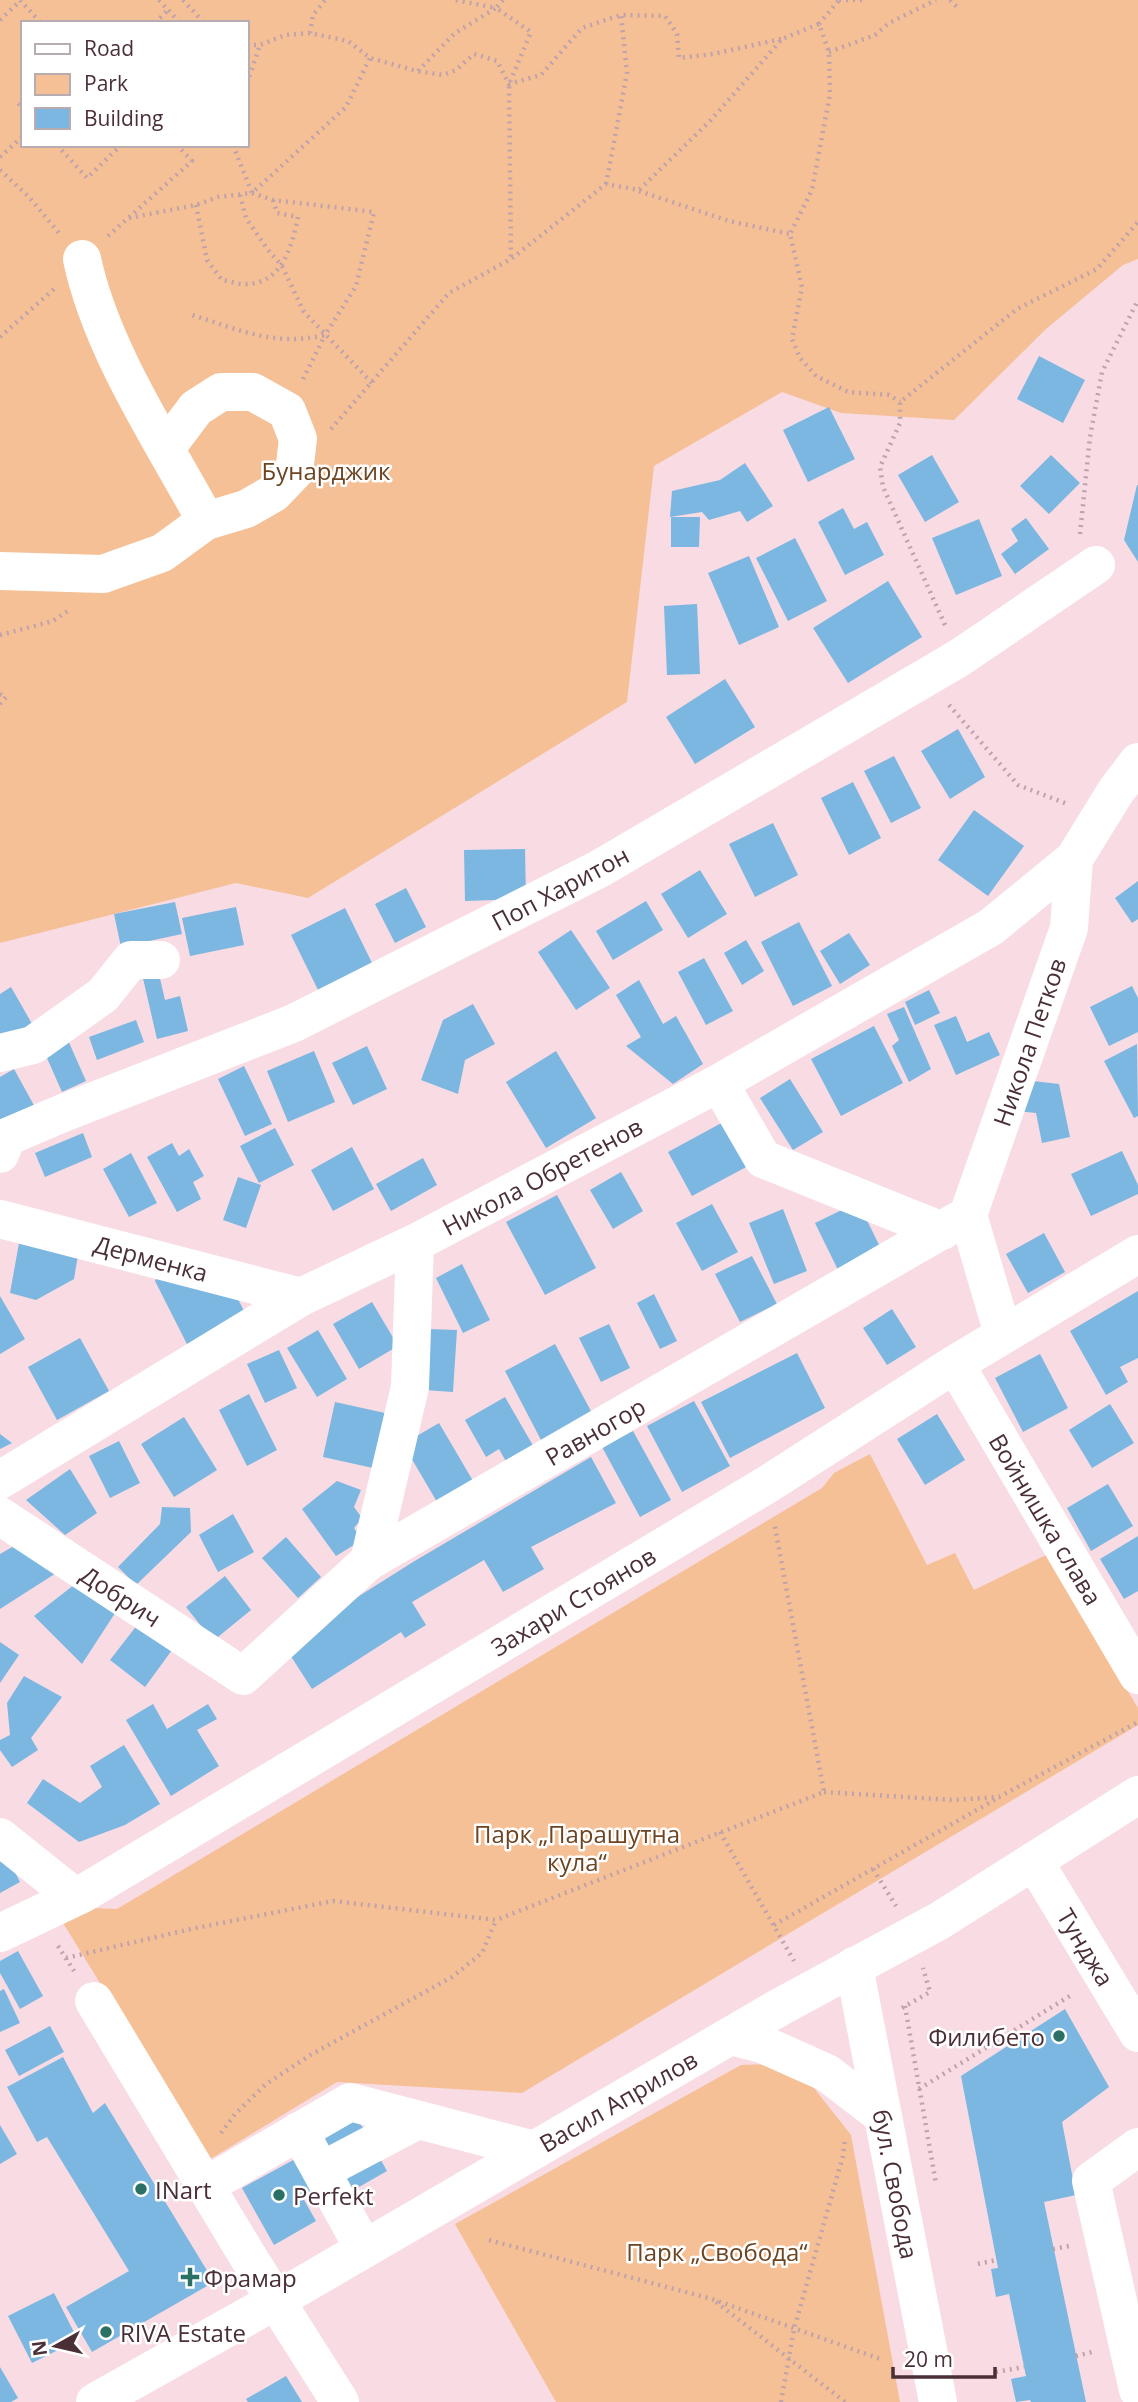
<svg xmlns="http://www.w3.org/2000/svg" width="1138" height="2402" viewBox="0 0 1138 2402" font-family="'Open Sans',sans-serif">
<rect width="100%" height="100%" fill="#f8dbe3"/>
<path fill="#f6c096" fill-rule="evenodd" d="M0 0H1138V259L1123 265 1046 329 954 420 841 413 782 392 654 466 627 702 308 898 236 883 0 943ZM23 23H247V145H23Z
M870 1454 927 1565 955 1553 974 1590 1046 1555 1138 1708V1725L522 2093 337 2082 209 2160 63 1923 92 1908 117 1909 822 1488 834 1473Z
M769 2064 810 2083 851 2135 900 2402H556L455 2224 741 2065Z"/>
<path fill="#7bb7e0" d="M1039 356 1085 380 1063 423 1017 399Z
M829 407 855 459 808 482 783 430Z
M932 455 959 502 925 522 898 475Z
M1051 455 1080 483 1049 514 1020 486Z
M745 463 773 506 747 522 740 511 709 520 702 512 670 517 672 491 720 480Z
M1137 485H1138V562L1124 540Z
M843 508 854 529 867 522 884 555 845 575 818 522Z
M671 517H700L699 547H671Z
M1026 518 1049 549 1015 574 1001 554 1018 541 1011 529Z
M979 519 1002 576 956 595 932 538Z
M795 538 827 601 788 621 756 558Z
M749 556 779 627 739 645 708 573Z
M888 581 922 637 848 683 813 628Z
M697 604 700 674 667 675 664 606Z
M725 679 755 727 695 764 666 717Z
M958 729 985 777 950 799 921 751Z
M894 756 921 808 891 823 864 771Z
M853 782 881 838 849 855 821 798Z
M974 810 1024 846 988 896 938 860Z
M773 823 798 875 755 897 729 844Z
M525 849 526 899 465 901 464 850Z
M700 870 727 914 688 938 661 894Z
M1138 881V919L1132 923 1115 898Z
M406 888 426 927 395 943 375 904Z
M646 901 663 930 613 960 596 931Z
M175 902 182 934 121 947 114 914Z
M236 907 244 945 190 956 182 918Z
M345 908 374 967 320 994 291 935Z
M799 922 832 986 793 1006 761 942Z
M571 930 610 988 576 1010 538 952Z
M849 933 870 965 840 984 820 951Z
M746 940 764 971 742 985 724 953Z
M704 958 733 1011 706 1025 678 972Z
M158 970 165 1000 180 996 188 1031 157 1039 142 974Z
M639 980 663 1024 676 1016 703 1064 673 1084 626 1046 641 1037 616 995Z
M1132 986 1138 998V1032L1109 1046 1090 1007Z
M11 987 35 1029 0 1041V994Z
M929 990 940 1013 915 1025 905 1002Z
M473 1004 495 1044 465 1060 458 1094 421 1080 443 1020Z
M904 1007 931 1069 909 1082 892 1046 899 1040 887 1014Z
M956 1016 967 1042 989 1032 1000 1055 956 1075 934 1025Z
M136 1020 144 1042 97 1060 89 1037Z
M874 1026 903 1083 841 1116 811 1059Z
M67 1038 86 1081 62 1092 43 1049Z
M1137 1044 1138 1116 1134 1118 1104 1061Z
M367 1046 387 1089 353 1105 332 1063Z
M314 1051 335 1102 288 1122 267 1071Z
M556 1051 596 1118 546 1148 506 1082Z
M244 1066 272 1124 245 1136 218 1079Z
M14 1069 36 1109 0 1127V1077Z
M790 1079 823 1132 793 1150 760 1098Z
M1024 1080 1059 1084 1070 1137 1042 1143 1036 1113 1017 1111Z
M727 1120 750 1165 692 1196 668 1152Z
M275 1128 294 1165 259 1183 240 1146Z
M83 1133 92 1157 45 1177 35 1153Z
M172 1143 179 1156 189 1149 204 1176 193 1182 201 1199 177 1212 147 1157Z
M352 1147 374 1189 333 1211 311 1170Z
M1122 1151 1138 1185V1194L1091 1216 1071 1174Z
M131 1153 157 1203 129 1217 103 1169Z
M423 1158 437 1185 391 1211 376 1184Z
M621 1172 643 1211 613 1229 590 1190Z
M238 1177 261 1185 246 1228 223 1220Z
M557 1195 596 1268 545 1295 506 1222Z
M858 1202 882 1251 839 1272 815 1223Z
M712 1204 738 1252 702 1271 676 1223Z
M783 1209 807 1271 774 1284 749 1223Z
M21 1232 80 1243 74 1279 36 1300 10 1293Z
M1044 1233 1065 1272 1028 1293 1006 1254Z
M752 1256 777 1304 740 1322 715 1274Z
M462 1264 490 1320 463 1333 436 1278Z
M162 1265 231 1285 247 1317 189 1348 155 1281Z
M1138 1291V1358L1120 1367 1128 1382 1106 1395 1070 1331Z
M654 1294 677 1341 660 1349 637 1303Z
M0 1296 25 1339 0 1354Z
M372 1302 398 1346 359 1369 333 1324Z
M892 1309 916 1347 887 1365 863 1328Z
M609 1324 630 1368 601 1382 579 1338Z
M428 1329 457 1330 453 1392 424 1390Z
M318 1330 347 1379 317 1397 287 1348Z
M80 1338 109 1391 57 1420 28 1367Z
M555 1344 592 1413 541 1440 505 1371Z
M279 1350 297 1388 265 1403 247 1364Z
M797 1353 825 1408 730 1458 701 1402Z
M1040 1354 1068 1408 1023 1432 995 1378Z
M249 1394 277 1450 247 1466 219 1410Z
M505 1397 535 1449 508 1465 499 1449 486 1457 465 1420Z
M694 1401 730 1466 682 1492 647 1426Z
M335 1402 385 1413 373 1468 323 1457Z
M1110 1404 1134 1443 1092 1468 1069 1430Z
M937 1414 965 1460 925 1485 897 1439Z
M184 1417 217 1470 174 1497 141 1444Z
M439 1423 476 1486 440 1507 403 1444Z
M633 1431 671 1500 640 1517 602 1447Z
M0 1434 12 1443 0 1449Z
M119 1441 140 1483 110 1498 89 1456Z
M591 1457 616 1503 531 1547 544 1569 503 1592 484 1560 412 1602 426 1625 405 1638 401 1632 312 1689 283 1644 413 1562Z
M70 1469 97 1513 65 1535 26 1500Z
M337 1481 361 1490 354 1507 362 1518 354 1528 362 1540 336 1556 302 1509Z
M1108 1484 1133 1526 1091 1551 1067 1508Z
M162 1507 190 1508 191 1532 136 1585 118 1567 160 1524Z
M233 1514 254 1552 218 1572 199 1535Z
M1138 1536V1591L1124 1599 1100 1559Z
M286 1537 321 1577 298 1598 262 1558Z
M28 1538 64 1568 0 1609V1554Z
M225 1576 251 1610 213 1641 186 1607Z
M79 1581 119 1607 82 1664 34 1616Z
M141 1620 175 1646 145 1687 110 1660Z
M0 1642 19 1655 0 1683Z
M24 1676 62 1697 31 1738 38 1750 12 1767 0 1750V1740L10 1735 7 1703Z
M153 1704 167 1729 208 1704 217 1719 197 1730 219 1766 171 1796 126 1720Z
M124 1745 160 1804 125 1825 79 1842 27 1803 43 1779 80 1803 102 1787 90 1766Z
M0 1843 20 1882 0 1893Z
M18 1951 43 1996 20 2009 0 1973V1961Z
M4 1989 20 2023 0 2032V1991Z
M1065 2009 1109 2087 1062 2122 1076 2195 1044 2202 1086 2402H1031L1030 2400 1016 2402 1011 2379 1026 2376 1009 2294 996 2297 991 2269 998 2268 961 2076Z
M50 2026 64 2052 19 2076 5 2050Z
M63 2057 93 2113 105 2103 214 2282 92 2352 66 2307 129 2271 47 2137 37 2142 7 2087Z
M355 2114 387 2171 345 2195 336 2180 303 2198 316 2221 274 2245 242 2188 317 2147 312 2138Z
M0 2125 17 2154 0 2164Z
M54 2293 78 2340 32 2363 8 2316Z
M0 2367 18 2398 11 2402H0Z
M286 2376 302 2402H248L246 2399Z"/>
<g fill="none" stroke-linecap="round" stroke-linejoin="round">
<path stroke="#bfa2aa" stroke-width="4.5" stroke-dasharray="2 5" stroke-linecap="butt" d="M20 0 41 23
M159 0 180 23
M183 0 204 23
M503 0 496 8 531 32 509 84 511 258
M839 0H866
M950 0 960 10
M0 20 21 0
M155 23 168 10
M819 24 839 0
M310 33 313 15 325 0
M247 45H260L285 35 310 33 348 41 370 58 417 71 443 75 456 70 474 54 497 61 509 84 541 75 582 28 621 15 665 16 677 34 679 58 713 54 781 39
M829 52 875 35 889 23 936 0
M418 71 455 33 496 8 455 0
M247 83 260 45
M23 99 18 103 23 108
M57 145 87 178 121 145
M233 145 252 193 346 107 370 58
M0 157 23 136
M0 170 29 197 59 233
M606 184 627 73 621 15
M639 191 729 221 790 234
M240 195 246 218 268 250 282 266 304 312 372 383
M196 205 207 260 222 280C229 281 237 284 244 284 282 285 292 246 298 217L277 213 273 200
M129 218 196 205 218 197 252 193 273 200 374 212 356 286 325 335C275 347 240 330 192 315
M108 236 192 161 177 145
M0 337 54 289
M303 379 325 335
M331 429 449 293 511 259 606 184 639 190 711 120 782 39 819 24 829 52 830 94 812 190 790 234 802 287 792 339 800 358 816 376 848 392 889 395 900 402
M1080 534 1090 437 1102 372 1138 300
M945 625 883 487 880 467 900 423V402L1017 309 1097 269 1138 222
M0 635 53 621 69 610
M0 694 6 697 0 704
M949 705 1018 785 1065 803
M824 1792 953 1800 999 1797 1138 1722
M720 1832 794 1961
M873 1869 896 1906
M774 1925 996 1799
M58 1946 74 1971
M66 1958 191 1929 333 1901 496 1920 824 1792 774 1522
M905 2006 936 2184
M902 2008 930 1992 923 1968
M919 2089 1073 1994
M221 2133 235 2114 266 2084 312 2054 452 1977 482 1953 496 1920
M489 2240 712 2299 883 2360
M1053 2249 1069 2246
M978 2264 996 2260
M716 2302 845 2402
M1076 2356 1092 2352
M996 2372 1024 2367
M781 2402 794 2329 843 2156 845 2139"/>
<path stroke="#fff" stroke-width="38" d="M166 448 196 408 221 392H253L287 411 298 439 294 472 274 493 246 509 206 521
M0 571 103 574 162 553 206 521C162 440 101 349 82 259
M0 1053 33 1045 103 995 131 960H161
M719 1083 763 1159 942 1231
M0 1154 7 1137 63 1113 294 1023 599 869 959 658 1096 565
M0 1219 301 1297
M1003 1334 968 1215 1069 928 1074 859 1116 791 1138 762
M955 1364 1138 1675
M0 1480 301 1297 415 1243 719 1083 991 927 1074 859
M0 1516 243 1676 369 1561 968 1215
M369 1561 410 1387 415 1243
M0 1837 75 1897
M1034 1861 1138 2033
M0 1933 84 1893 768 1484 955 1364 1138 1254
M854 1966 938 2402
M94 2001 250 2260 340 2402
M299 2131 364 2249
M1138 2147 1091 2181 1138 2390
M321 2171 418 2120
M205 2186 350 2102 534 2150"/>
<path stroke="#fff" stroke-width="38" d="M731 2036 762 2044 827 2073 883 2116
M95 2402 275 2301 780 2007 939 1921 1138 1795"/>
</g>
<g fill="#2b7064" stroke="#fff" stroke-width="2.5">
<circle cx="1059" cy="2036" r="7"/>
<circle cx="141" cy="2189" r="7"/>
<circle cx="279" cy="2195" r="7"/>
<path d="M186.5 2266.5h7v7h7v7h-7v7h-7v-7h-7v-7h7z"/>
<circle cx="106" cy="2332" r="7"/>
</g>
<g text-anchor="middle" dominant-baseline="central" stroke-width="5" stroke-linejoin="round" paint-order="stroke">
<g font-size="24" fill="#6d4522" stroke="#fff">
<text x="326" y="470">Бунарджик</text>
<text x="577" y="1833">Парк „Парашутна<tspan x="577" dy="28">кула“</tspan></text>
<text x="717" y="2251">Парк „Свобода“</text>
</g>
<g font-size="24" fill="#4b2f37" stroke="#fff">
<text transform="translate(560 888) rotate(-28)">Поп Харитон</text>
<text transform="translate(1029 1042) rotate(-71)">Никола Петков</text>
<text transform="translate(542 1176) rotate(-28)">Никола Обретенов</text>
<text transform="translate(151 1258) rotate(15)">Дерменка</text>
<text transform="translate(595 1431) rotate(-30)">Равногор</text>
<text transform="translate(1046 1519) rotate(59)">Войнишка слава</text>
<text transform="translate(121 1596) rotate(33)">Добрич</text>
<text transform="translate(573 1601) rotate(-31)">Захари Стоянов</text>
<text transform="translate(1086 1947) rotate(59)">Тунджа</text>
<text transform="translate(618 2101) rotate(-30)">Васил Априлов</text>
<text transform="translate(896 2184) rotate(79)">бул. Свобода</text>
</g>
<g font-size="24" fill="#4b2f37" stroke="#fff" text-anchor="start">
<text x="1045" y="2036" text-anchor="end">Филибето</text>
<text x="155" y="2189">INart</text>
<text x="293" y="2195">Perfekt</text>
<text x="204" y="2277">Фрамар</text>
<text x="120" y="2332">RIVA Estate</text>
</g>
</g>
<rect x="21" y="21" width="228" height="126" fill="#ffffff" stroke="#b7acaf" stroke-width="2"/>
<rect x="35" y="44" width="35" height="10" fill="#ffffff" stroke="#b7acaf" stroke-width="2"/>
<text x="84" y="56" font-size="21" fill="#4b2f37">Road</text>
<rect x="35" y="74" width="35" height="21" fill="#f6c096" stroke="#b7acaf" stroke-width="2"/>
<text x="84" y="91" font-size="21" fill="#4b2f37">Park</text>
<rect x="35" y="108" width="35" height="21" fill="#7bb7e0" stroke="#b7acaf" stroke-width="2"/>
<text x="84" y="126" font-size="21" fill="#4b2f37">Building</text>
<g transform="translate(56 2346) rotate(262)" stroke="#ffffff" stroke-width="5" paint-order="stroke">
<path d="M0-5L12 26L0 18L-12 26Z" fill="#4b2f37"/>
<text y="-10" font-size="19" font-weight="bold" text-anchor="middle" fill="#4b2f37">N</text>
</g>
<path d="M893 2367v10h102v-10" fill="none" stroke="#4b2f37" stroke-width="3.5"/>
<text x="904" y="2367" font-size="21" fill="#4b2f37" stroke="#ffffff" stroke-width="5" paint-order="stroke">20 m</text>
</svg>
